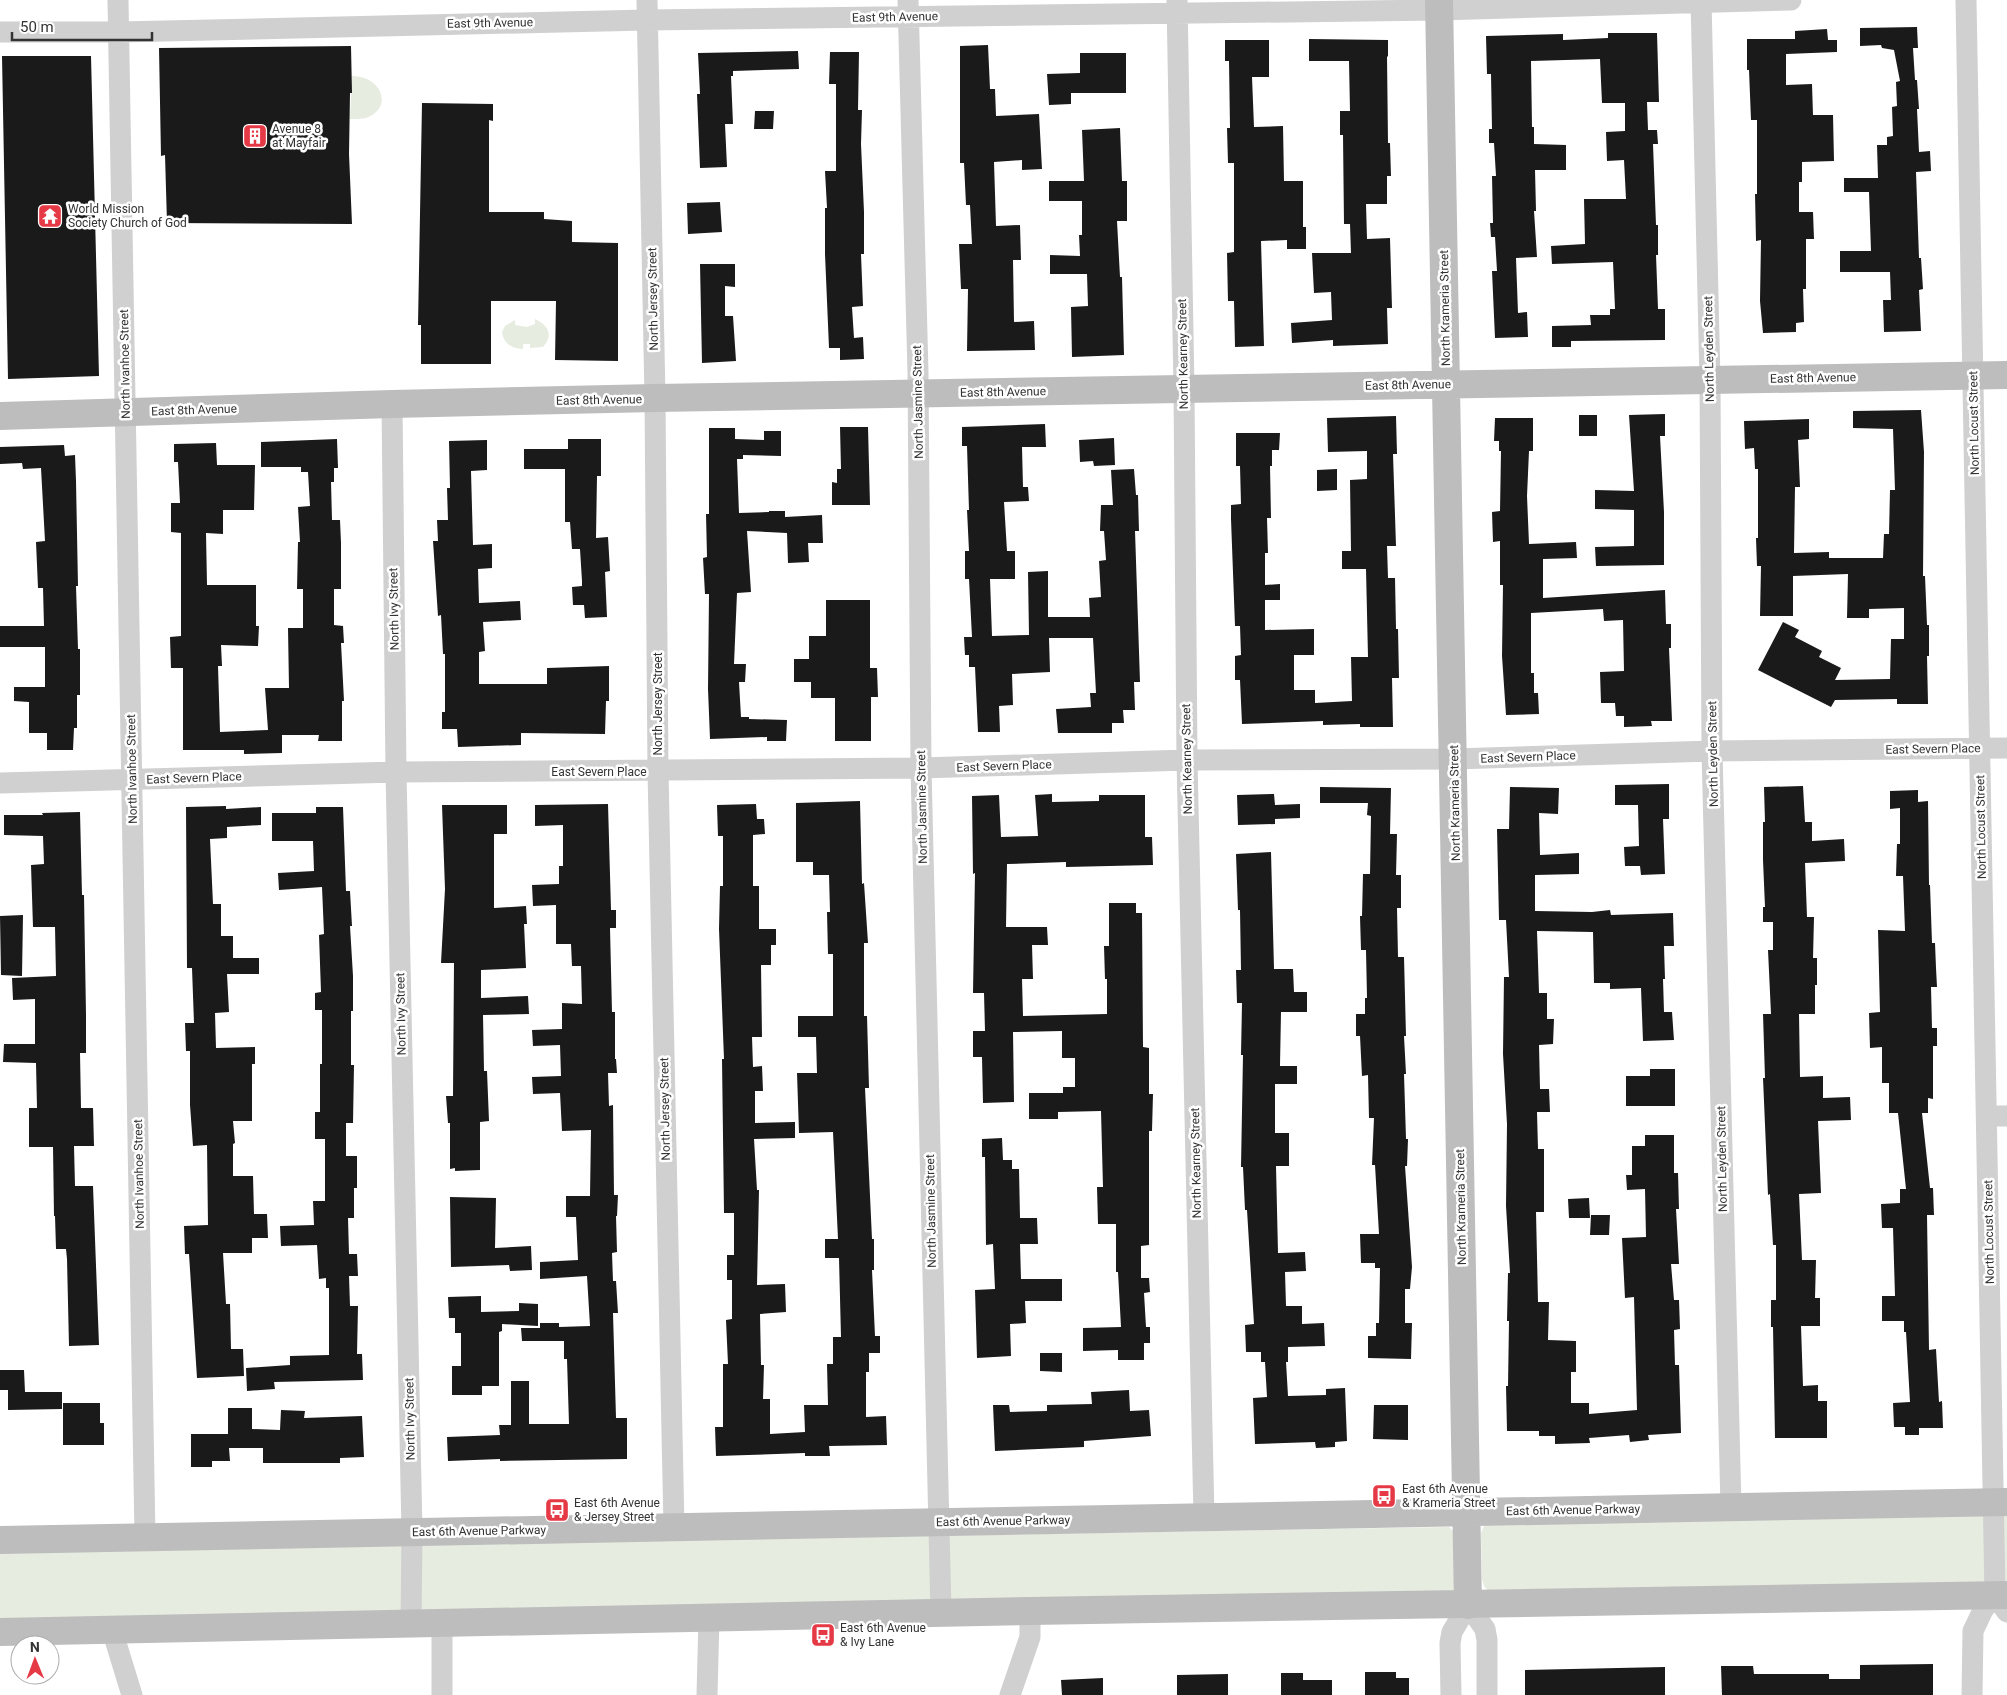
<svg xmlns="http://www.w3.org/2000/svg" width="2007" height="1695" viewBox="0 0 2007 1695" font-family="Roboto,sans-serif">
<rect width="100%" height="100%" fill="#fff"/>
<path fill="#e6ecdf" d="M352 76C382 76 394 108 366 118 362 119 355 119 350 119Z
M535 319C548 325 554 335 543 347L530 348V344H523V349C511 348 504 344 502 332L505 326 515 320V325L527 327 535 324Z
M2007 1513V1585L1488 1591 1484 1586 1482 1579 1481 1533 1484 1526 1489 1523Z
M1449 1527 1453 1531 1455 1538 1456 1587 1454 1592 0 1622V1552Z"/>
<path fill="#1a1a1a" d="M1917 27 1918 48H1913L1915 80H1917L1919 109H1917L1919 152 1930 151 1931 171 1916 172 1919 258H1921L1923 289 1919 290 1921 331 1884 332 1883 300H1891L1890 272H1840V251H1871L1869 192H1844V178H1878L1877 145H1887V137L1893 136 1892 107 1897 106 1896 82 1900 81 1894 50 1882 48 1881 45 1860 46V28Z
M1827 29 1828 40H1837V52L1786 54V85L1812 84 1813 115H1833L1834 161 1802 162V182H1799V212H1813L1814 239H1806V289H1803L1804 322 1796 323V332L1763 333 1760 301 1761 240 1756 241 1755 194H1757V120H1751L1749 70H1747V39H1795V31Z
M1608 33H1657L1659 102H1647L1648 130H1657L1658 144H1653L1656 225H1658V255H1656L1658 309H1665V340L1571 341V347H1552V326L1591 325 1590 315H1610V309H1615L1613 262 1552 264 1551 246 1585 244 1584 199H1626L1624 160 1607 161 1606 132 1625 131V103H1602L1600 59 1531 61 1532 127H1534V144L1566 145V170H1535L1536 211H1534L1537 257 1516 258 1518 313 1527 312 1528 337 1495 338 1492 271H1497L1495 237H1491L1490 223H1493L1492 176H1496L1494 143H1489V129H1492L1491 74H1487L1486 36 1563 34V40L1608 38Z
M1309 39 1388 40V57L1387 56 1388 143H1390L1391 176H1387V204H1366L1367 239 1390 238 1392 308H1387L1388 344 1333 346V340L1292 343 1291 323 1332 320 1331 292 1314 293 1312 253H1351L1350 224H1344L1343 135H1340V111H1350L1349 61H1309Z
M1225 40H1269V77H1252L1254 127 1283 126 1284 181H1303V227H1306V249H1287V240L1261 241 1264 346 1235 347 1234 301H1228L1227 253 1234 252V163H1228L1227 128H1230L1229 61H1225Z
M988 45 990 89H995L996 116 1039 114 1042 169 1022 170V160L994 162 996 226 1020 225 1021 260H1013L1014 322 1034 321 1035 350 967 351 968 289H961L959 244H972L970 205H966L964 163H960V46Z
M351 46 352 93H350L349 154 352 224 167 223 165 155 161 156 159 48Z
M798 51 799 69 733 71V76H731L733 124H725L727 167 700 168 697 94H700L698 53Z
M830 52H859L858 110H862L861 144 864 212V254H861L863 306 852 307 854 338 863 337 864 359 840 360V348H829L825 254V208H827L825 171H836V84H829Z
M1080 53H1126V93H1071V104L1049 105 1047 74 1080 73Z
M2 56H91L99 376 8 379Z
M422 103 493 104V121L489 120V212H544V219L572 221V242L618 243V361L555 360 556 301H491V364H421V325H418Z
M755 111H774L773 129H754Z
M1120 128 1122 181H1127V221H1117L1120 277H1122L1124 355 1072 357 1071 307 1088 306 1087 274H1050V255L1080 256 1079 235H1082V201H1049V181H1084L1082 130Z
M720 202 722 232 688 234 687 203Z
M700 264H735V287L725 286V316H733L736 361 702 363Z
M1921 410 1924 452 1923 576H1925L1927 625H1929V656H1927L1928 704H1897V699L1835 700 1831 707 1758 670 1783 622 1799 630 1795 637 1822 651 1819 657 1841 668 1835 680 1890 679 1891 639H1904V608L1869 609V618H1847L1848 574 1793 576V616H1760L1761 566H1757L1756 538H1758V469H1755L1754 448 1745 449 1744 421 1809 419V439L1798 440 1800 487H1795L1794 553 1829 552V558H1883L1884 534H1889L1890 490H1895L1893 429 1853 428V411Z
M1665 414V436H1660L1664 512V565L1596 566 1595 547 1634 546V510L1595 509V490L1634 491 1629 415Z
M1579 415H1597V436H1579Z
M1396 416 1397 454H1393L1396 546H1387L1388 578H1395L1396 629H1398L1399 678H1392L1393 727H1360V724L1323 725V721L1242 724 1240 680H1235V656L1241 655 1240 626H1235L1231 519V505L1241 504 1240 466H1236V433H1280L1279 450H1272V466H1270L1271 518H1267L1268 553H1265V585L1280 584V600H1265V630L1314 629V655H1294V690H1315V703L1352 701 1351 657H1368L1366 569H1342V551H1351L1350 480 1367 479V451L1328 452 1327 418Z
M1495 418H1533V451H1529L1527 496 1529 544 1576 542 1577 558 1543 559V598L1665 590 1666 624H1671V648H1669L1672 721H1651L1652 726 1624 727V716H1616L1615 703H1601L1600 672 1624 671 1623 620 1604 621 1603 609 1531 613V673H1534V693H1538L1539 714 1506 715 1502 656 1503 585H1500V541L1493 542 1492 512 1500 511 1501 451H1499V441H1494Z
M1045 424 1046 447H1022L1023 487H1028L1029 501 1004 502 1007 551H1015V579H990L992 636 1029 635 1028 572 1048 571V617H1090L1089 598 1101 597 1099 561 1106 560 1104 531H1100L1101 505H1113L1111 470 1134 469 1136 495H1138L1139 531H1135L1140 682H1134L1135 710H1123L1124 723H1112V733H1058L1056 709 1091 707 1090 693H1096L1093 638H1049L1050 672 1012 674 1013 705 999 706 1000 732H978L975 667H969V655H965L964 637H972L969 579H965V551H969L967 510H969L967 446H962V427Z
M840 427H868L870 505H832V482L837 483V469H841Z
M709 428H735V439L764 440V431H781V456L743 455V459H737L739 513 769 512V511H785V517L822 515 823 543H808L809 562 788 563 787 533 747 531 751 592 737 593 734 664H746L745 682H739L741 717H749V719L787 720 786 741H767V737L710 739 708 689 709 594H705L703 558 707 557 706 514H709Z
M1114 438 1115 465 1094 466 1093 461 1080 462 1079 440Z
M337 439 338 468H334V482H331L332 520H340L341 543V589H334V625L343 626 344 643H341L344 701H342V741H318L319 735H282V753L244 754V750H183V668H171L170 637 181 636V533L171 532V503H180L178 462H174V444L216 443 217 465H255L254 510H223V534L206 533 207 585H256V626H259L258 646 221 645 222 666H218L220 732 268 730 265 688H289L288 628H303V589H297L298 542H300L298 507 310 506 308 472H301V467H261V442Z
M568 439H601V476H597L596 538 608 537 610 571 605 572 607 617 585 618 584 605H573L572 587 582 586V581L580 549H572L570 522H565V469H524V449H568Z
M487 440V470L471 471 473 545 492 544V568L478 569 479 603 520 601 521 620 483 622 485 651 479 652V684H547V668L609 666V701H606L605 734 521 733V745L458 747 457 729H442V712H445V654H443L441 615 438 616 433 541H438L437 520H448L447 488H450L449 441Z
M64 445 65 456 75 455 76 481 78 586H76L78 649H80V695H77V728H74L73 750H47V733H29V702L14 701V687H45V647H0V626H44L43 588H38L36 542 45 541 41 468 23 469 22 463 0 464V447Z
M1337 469V490L1317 491V470Z
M826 600H870V668H877L878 697H871V741H835V698H811V682H794V659H809V636H826Z
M1669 784V819H1663L1665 874 1641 875 1640 866H1625L1624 847 1639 846 1638 805H1615V785Z
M1803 786 1805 822H1812V841L1844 839 1845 861 1805 863 1807 917H1814L1813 958H1817V985H1815V1014H1799L1800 1077 1823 1076V1098L1850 1097 1851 1120 1818 1121 1821 1193 1799 1194 1802 1260H1816L1815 1298H1820V1326H1801L1803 1386 1818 1385V1401H1827V1438H1775L1773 1327H1771V1300H1776V1245H1773L1770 1194 1768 1195 1763 1078H1765L1763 1014H1771L1768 950H1773V922H1763V907H1765L1763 860V822H1765L1764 787Z
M1320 787 1391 788 1390 834H1397L1396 875H1401V908H1397L1398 957H1404L1406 1036H1404L1406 1074H1404L1406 1139H1408L1407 1166H1405L1412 1267 1410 1289H1405V1323H1412L1411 1359 1368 1358V1336H1376V1323H1379L1380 1268H1375V1263H1361L1360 1234H1379L1375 1165H1372L1374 1118H1369L1368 1075 1362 1076 1360 1036H1356V1014H1365V998H1367L1366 950H1361L1360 916H1362L1363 874H1370L1371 816 1367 815 1368 803H1320Z
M1510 787 1559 788 1558 814 1539 813 1540 855 1579 853V874L1535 875V911L1592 912 1610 910 1611 915 1673 913 1674 946H1664L1665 979H1663L1664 1012H1672L1674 1040 1643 1041 1641 988 1610 989V983H1594L1593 932 1537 931 1539 993H1547V1019H1554L1553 1044 1539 1045 1540 1089H1549L1550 1112H1537L1538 1149H1544V1212H1536L1538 1302H1549L1548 1340 1576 1341V1372H1571V1403H1589V1414L1637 1410 1634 1297 1625 1298 1622 1238 1646 1237 1645 1189 1627 1190 1626 1175H1632V1146H1645V1135H1674V1173H1678L1679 1209H1676L1679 1264H1671L1674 1300H1679L1680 1329 1674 1330 1675 1365H1679L1681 1433 1648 1435 1649 1440 1630 1442 1629 1435 1589 1438 1590 1443 1555 1444V1436H1539V1431H1507L1506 1386H1508L1509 1321H1507L1508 1273H1510L1506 1206 1507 1124 1503 1054 1504 977H1509L1506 920H1499L1497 829H1509Z
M1918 790V802L1928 801 1929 885H1930L1932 943H1935L1936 968 1937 987H1931L1932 1028H1937V1046H1933V1099L1928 1098V1113H1922L1930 1188H1933L1934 1215H1927L1929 1350 1936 1349 1939 1402 1942 1401 1943 1428H1919V1435H1905V1427H1894L1893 1403 1910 1402 1906 1332H1904V1321H1882V1296H1895L1893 1228H1882L1881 1204 1900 1203V1189H1906L1898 1113H1889V1083H1882V1047L1870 1048 1869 1013 1880 1012 1878 930 1905 931 1903 876H1896L1897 844H1900V808L1890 809V791Z
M1052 794V802L1099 801V795H1145V837H1152L1153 865 1066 867V862L1007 864 1006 927H1047L1048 945H1032L1033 979H1022L1023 1016 1107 1014V979H1105L1104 946H1109V903H1136V913H1142L1143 1047 1149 1048V1094H1153L1152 1131H1149V1245L1141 1246V1278H1149L1150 1292 1144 1293 1146 1327H1150V1343H1144V1360H1118V1350L1083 1351V1328L1121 1327 1118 1272H1116V1224H1098L1097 1187H1103L1101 1111 1058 1112V1119H1029V1093H1063V1087H1075V1058H1062V1031L1013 1032 1014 1102 983 1103 982 1057H973V1031H985L984 993H973L975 873 973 874 972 796 999 795 1001 837 1038 836 1035 795Z
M1274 794 1275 805 1300 804V818L1275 819V824L1238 825 1237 795Z
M860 801 862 884 864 883 868 943H864V1016H867L869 1088H865L872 1239H874V1270H872L875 1336H880V1353H869V1372H866V1417L886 1416 887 1445 829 1446 830 1456H805V1453L716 1456 715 1427H723V1364H728L726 1320 732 1319V1280H727V1255H734V1213H724L722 1059H724L719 929 720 886H723V836H718L717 805 756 804 757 819H764L765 834 753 835V886H759V929H776V945H771V965H761L762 1037H752L753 1067 762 1066 763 1091H755V1123L795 1122V1138L754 1139 757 1190H759L757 1285 785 1284 786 1312 760 1314 761 1365H764L763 1399H770V1434L805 1432 804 1405H828L827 1364H833V1337H841L839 1258H825V1239H838L833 1132 799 1133 797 1073H817L816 1037H798V1016H833V954H828L827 912H830L829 875H813V862H796V803Z
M608 804 611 910H616V928H610L612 1012H615V1059H616L617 1073H608L609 1106 613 1105 614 1195H618L617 1216H616L617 1252 612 1253 613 1281H616L618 1313H613L616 1418H627V1459L500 1461V1459L448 1461 447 1437 500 1435 499 1425H511V1381H529V1424H569L567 1359H564V1341H522L521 1328H540V1323H559V1327L590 1326 587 1276 540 1279V1262L578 1260 576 1217H566V1196H590L591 1130 562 1131 560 1093 533 1094 532 1077 561 1076 560 1045 533 1046 532 1030 562 1029V1003L582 1004 581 966H572L571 944H556V905L533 906 532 885 559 884V866H563V825L535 826V805Z
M442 805H507V834H494V908L526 906 527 924H524L526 968 481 970V998L528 996 529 1014 483 1015 484 1071H487L489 1121 480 1122V1170L455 1171V1168L450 1169V1123H448L446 1096H453L454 963H441L445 889Z
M226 806V809L261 807V825L227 827V838L210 839 213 904H221V936H233V958H259V974H227L229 1012 215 1013 216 1048 255 1047V1064H252V1121H233L235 1143 233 1144V1176H253L254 1214H267L268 1238H252V1253H223L226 1304H230L231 1349H243L244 1376 197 1378 189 1254H185L184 1226 208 1225 207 1145 193 1146 190 1105V1051H186L185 1023H194L192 968H187L186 807Z
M316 807H343L346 891H350L352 926H350L353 976V1011H351V1065H354L353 1123H346V1156H357V1188H354V1218H348L349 1254H357L358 1276H349L350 1306H358L357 1354H362L363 1380 274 1382 275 1389 247 1391 246 1368 290 1365V1356L329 1355V1288H326V1278L319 1279 317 1245 281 1246 280 1226 314 1225 313 1201H325V1139H315V1112H320V1064H322V1010H315V993L321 992 319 935 324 934 322 887 279 890 278 873 314 871 313 841H272V813H316Z
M80 812 82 895H84L86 1015V1053H80L81 1108H93L94 1146H74L75 1186H93L99 1345 69 1346 67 1259 66 1249H56L55 1216H54L53 1147H29V1108H37L36 1063 3 1062 4 1044H35V999L13 1000 12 978 56 976 55 927H33L31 865 44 864 43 836 4 835V815H43L42 813Z
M1271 852 1274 969H1293L1294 992H1307V1012H1281L1280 1066H1297V1084H1275V1133H1289V1166H1276L1278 1253 1305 1252 1306 1271 1285 1272 1286 1306H1302V1324L1324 1323 1325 1346 1288 1347V1362H1286L1288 1396 1326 1395V1389L1345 1388 1347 1441 1335 1442V1447L1316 1448 1315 1442 1255 1444 1253 1398 1267 1397 1265 1362H1261V1352H1246L1245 1325 1254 1324 1247 1210H1245L1243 1167H1241L1243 1055H1241L1242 1003H1237L1236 970H1241L1240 910H1238L1236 854Z
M23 915 22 976 1 975 0 916Z
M1650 1069H1675V1106H1626V1076H1650Z
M1002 1138 1003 1160H1012V1169H1019L1020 1218H1037L1038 1244H1020L1021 1279H1062V1301H1025L1026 1323 1010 1324 1011 1356 977 1358 975 1290 995 1289 993 1244 986 1245 985 1157H982V1139Z
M450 1197 496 1198 495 1248 531 1246 532 1270 510 1271 509 1265 451 1267Z
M1589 1198 1590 1218H1569L1568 1199Z
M1591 1215H1610L1609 1235H1590Z
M481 1296V1312L519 1311V1303L538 1304V1326L502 1324V1331L499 1332V1386H482V1395H452V1366H461V1333H455V1318H449L448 1297Z
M1040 1353H1062V1372L1040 1371Z
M0 1370H24L25 1392H62V1409L8 1410V1390H0Z
M1129 1390 1130 1411 1149 1410 1151 1436 1084 1441V1447L995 1451 993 1405H1009L1010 1412 1047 1411V1405L1092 1404 1091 1392Z
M63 1403H100V1423H104V1445H63Z
M1374 1405H1408V1440L1373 1439Z
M228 1408H252V1429L280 1430 281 1410 305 1411 304 1418 362 1416 364 1457 340 1458V1463H263V1448H229L230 1461H212V1467H191V1434H228Z
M1933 1664V1695H1722L1721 1666H1753L1754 1674H1829V1679H1860V1665Z
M1665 1667V1695H1525V1670Z
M1365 1672H1396V1678H1409V1695H1365Z
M1281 1673H1303V1680H1332V1695H1281Z
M1228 1674V1695H1177V1675Z
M1103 1678V1695H1062L1061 1680Z"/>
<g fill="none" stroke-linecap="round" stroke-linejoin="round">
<path stroke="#d0d0d0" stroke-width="21" d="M118 0 145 1537
M647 0 655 398 658 771 674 1527
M908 0 918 372 921 768 941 1613
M1177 0 1184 389 1187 760 1204 1517
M1701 0 1710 380 1712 751 1731 1507
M1966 0 1995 1595 2007 1612
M0 32H119L647 20 1439 10 1791 0
M392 404 396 772 412 1532 411 1624
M0 783 396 772 921 768 1187 760 1454 759 1712 751 2007 748
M1987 1116H2007
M112 1630 132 1695
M442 1695V1623
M707 1695 709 1618
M1010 1695 1030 1637V1611
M1451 1695 1450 1643 1452 1632 1468 1605 1485 1629 1487 1640V1695
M1972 1695 1973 1631 1983 1610 1995 1595"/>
<path stroke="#bdbdbd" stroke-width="28" d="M1439 0 1468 1605
M0 416 392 404 655 398 2007 375
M0 1540 2007 1502
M0 1632 1030 1611 2007 1595"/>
</g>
<defs>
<symbol id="building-square" viewBox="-11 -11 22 22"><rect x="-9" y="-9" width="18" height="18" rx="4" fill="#e63946" stroke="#fff"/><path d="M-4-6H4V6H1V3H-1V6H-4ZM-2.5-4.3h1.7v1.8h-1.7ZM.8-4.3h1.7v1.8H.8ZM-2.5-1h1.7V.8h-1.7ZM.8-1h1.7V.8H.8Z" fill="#fff"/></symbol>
<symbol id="temple-square" viewBox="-11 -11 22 22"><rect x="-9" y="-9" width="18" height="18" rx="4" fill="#e63946" stroke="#fff"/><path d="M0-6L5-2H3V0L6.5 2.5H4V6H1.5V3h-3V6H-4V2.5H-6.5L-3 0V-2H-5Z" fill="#fff"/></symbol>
<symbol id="bus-square" viewBox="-11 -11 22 22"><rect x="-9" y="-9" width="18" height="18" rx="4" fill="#e63946" stroke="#fff"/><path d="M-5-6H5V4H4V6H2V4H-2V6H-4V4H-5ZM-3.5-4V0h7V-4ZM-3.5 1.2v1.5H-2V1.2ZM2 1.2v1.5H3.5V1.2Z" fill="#fff"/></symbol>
</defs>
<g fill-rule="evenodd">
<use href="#building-square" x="241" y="122" width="28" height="28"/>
<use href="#temple-square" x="36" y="202" width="28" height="28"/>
<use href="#bus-square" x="1370" y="1482" width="28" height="28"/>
<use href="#bus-square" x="543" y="1496" width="28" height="28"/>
<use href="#bus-square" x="809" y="1621" width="28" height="28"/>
</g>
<g text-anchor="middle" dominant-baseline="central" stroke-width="5" stroke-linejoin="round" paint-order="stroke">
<g font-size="12" fill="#333" stroke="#fff">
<text transform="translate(895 17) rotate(-1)">East 9th Avenue</text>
<text transform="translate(490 23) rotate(-1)">East 9th Avenue</text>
<text transform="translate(653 299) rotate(-91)">North Jersey Street</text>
<text transform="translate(1445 308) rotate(-91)">North Krameria Street</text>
<text transform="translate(1709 349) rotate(-91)">North Leyden Street</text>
<text transform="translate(1183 354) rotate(-91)">North Kearney Street</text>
<text transform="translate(125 364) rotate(-91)">North Ivanhoe Street</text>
<text transform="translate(1813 378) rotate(-1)">East 8th Avenue</text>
<text transform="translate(1408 385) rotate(-1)">East 8th Avenue</text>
<text transform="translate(1003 392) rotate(-1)">East 8th Avenue</text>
<text transform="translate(599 400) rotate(-1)">East 8th Avenue</text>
<text transform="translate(918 402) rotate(-91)">North Jasmine Street</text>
<text transform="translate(194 410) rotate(-2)">East 8th Avenue</text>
<text transform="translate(1974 423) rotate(-91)">North Locust Street</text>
<text transform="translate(394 609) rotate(-91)">North Ivy Street</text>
<text transform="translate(658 704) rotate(-90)">North Jersey Street</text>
<text transform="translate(1933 749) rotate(-1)">East Severn Place</text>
<text transform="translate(1713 754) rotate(-91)">North Leyden Street</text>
<text transform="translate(1528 757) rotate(-2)">East Severn Place</text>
<text transform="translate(1187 759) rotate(-91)">North Kearney Street</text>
<text transform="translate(1004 766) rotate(-2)">East Severn Place</text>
<text transform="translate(132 769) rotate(-91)">North Ivanhoe Street</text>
<text x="599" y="772">East Severn Place</text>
<text transform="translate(194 778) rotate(-2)">East Severn Place</text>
<text transform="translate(1455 803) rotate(-91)">North Krameria Street</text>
<text transform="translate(922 807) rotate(-91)">North Jasmine Street</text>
<text transform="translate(1981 827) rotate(-91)">North Locust Street</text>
<text transform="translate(401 1014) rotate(-91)">North Ivy Street</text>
<text transform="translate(665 1109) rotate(-91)">North Jersey Street</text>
<text transform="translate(1722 1159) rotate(-91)">North Leyden Street</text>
<text transform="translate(1196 1163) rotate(-91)">North Kearney Street</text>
<text transform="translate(139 1174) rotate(-91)">North Ivanhoe Street</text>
<text transform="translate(1461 1207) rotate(-91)">North Krameria Street</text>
<text transform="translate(931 1211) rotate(-91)">North Jasmine Street</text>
<text transform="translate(1989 1232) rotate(-91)">North Locust Street</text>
<text transform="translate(410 1419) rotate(-91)">North Ivy Street</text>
<text transform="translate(1573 1510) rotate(-1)">East 6th Avenue Parkway</text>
<text transform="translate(1003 1521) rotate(-1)">East 6th Avenue Parkway</text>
<text transform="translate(479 1531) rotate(-1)">East 6th Avenue Parkway</text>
</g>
<g font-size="12" fill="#333" stroke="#fff" text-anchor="start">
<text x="272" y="129">Avenue 8<tspan x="272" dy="14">at Mayfair</tspan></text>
<text x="68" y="209">World Mission<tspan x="68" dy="14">Society Church of God</tspan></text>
<text x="1402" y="1489">East 6th Avenue<tspan x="1402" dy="14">&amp; Krameria Street</tspan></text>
<text x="574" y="1503">East 6th Avenue<tspan x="574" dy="14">&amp; Jersey Street</tspan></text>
<text x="840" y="1628">East 6th Avenue<tspan x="840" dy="14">&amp; Ivy Lane</tspan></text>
</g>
</g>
<g transform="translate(35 1660) rotate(359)"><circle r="24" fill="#ffffff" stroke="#adadad"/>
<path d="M0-4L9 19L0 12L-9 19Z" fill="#e63946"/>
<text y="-8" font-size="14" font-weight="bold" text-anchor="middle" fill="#333333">N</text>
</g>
<path d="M12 32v8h140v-8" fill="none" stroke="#333333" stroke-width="2.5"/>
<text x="20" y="32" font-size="15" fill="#333333" stroke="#ffffff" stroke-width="4" paint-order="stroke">50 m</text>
</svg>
